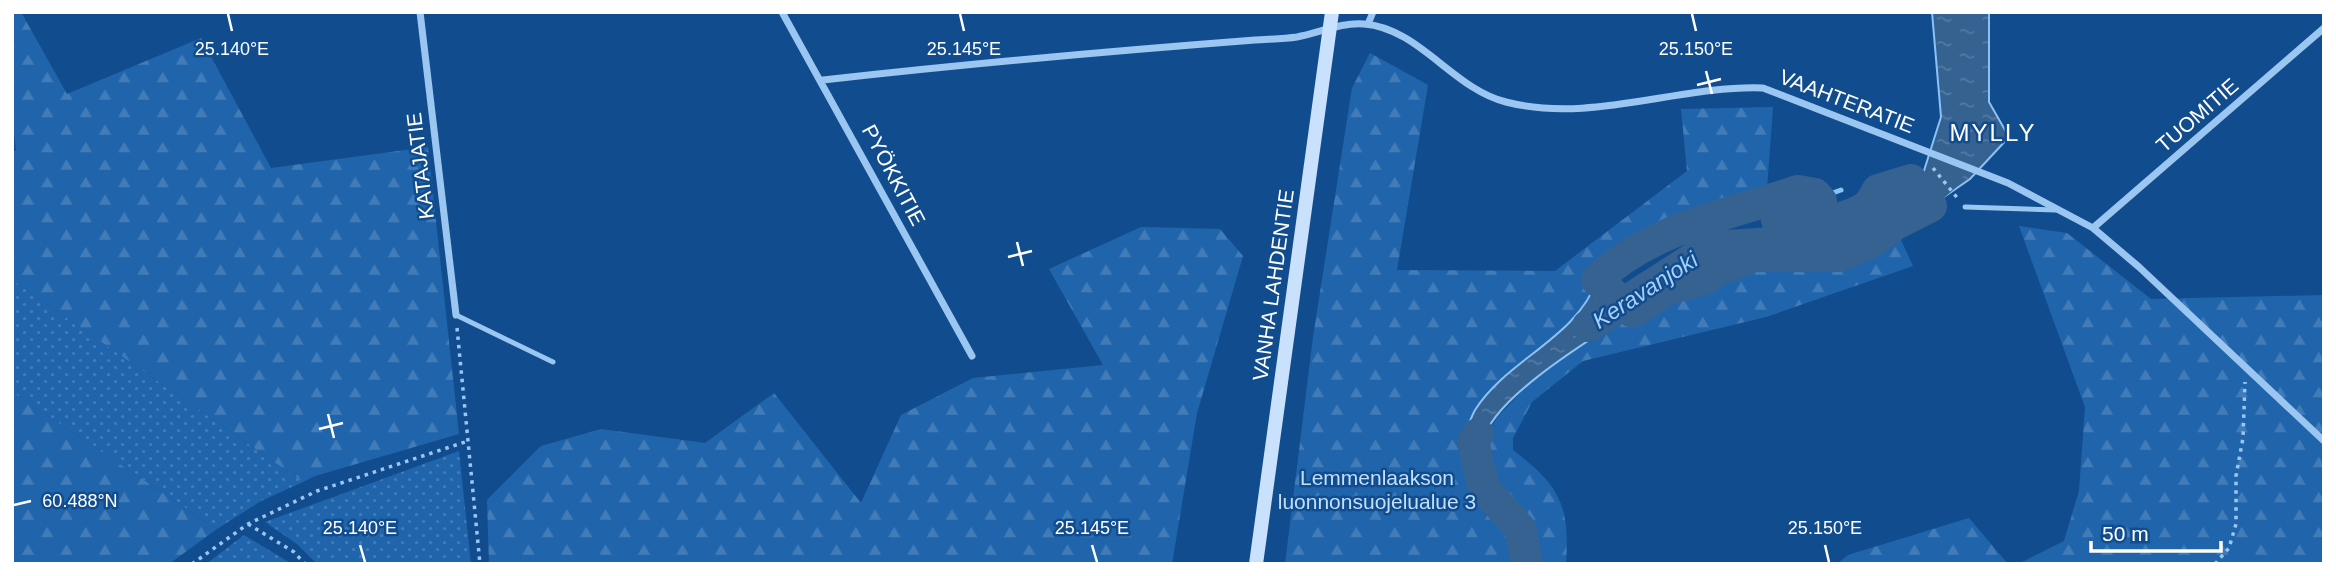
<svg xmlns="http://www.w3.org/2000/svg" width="2336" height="576" viewBox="0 0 2336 576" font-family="Arial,sans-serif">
<defs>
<pattern id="green-dots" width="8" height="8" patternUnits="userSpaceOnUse" patternTransform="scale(1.75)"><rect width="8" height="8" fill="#2065ab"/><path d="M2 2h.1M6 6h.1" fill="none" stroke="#417cb8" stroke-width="1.8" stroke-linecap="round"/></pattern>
<pattern id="forest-firs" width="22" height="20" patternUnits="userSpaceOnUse" patternTransform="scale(1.75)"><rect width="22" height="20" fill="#2065ab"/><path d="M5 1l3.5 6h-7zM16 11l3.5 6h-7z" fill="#417cb8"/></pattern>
<pattern id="water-ripples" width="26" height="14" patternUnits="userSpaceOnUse" patternTransform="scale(1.75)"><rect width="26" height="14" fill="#366292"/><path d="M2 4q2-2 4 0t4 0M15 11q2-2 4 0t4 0" fill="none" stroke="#547aa2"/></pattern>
</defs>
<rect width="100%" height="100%" fill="#114d8e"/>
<path fill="url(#green-dots)" d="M12 280 303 482 261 501 217 529 12 392Z
M459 451 471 564H317L297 544 265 522Z
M244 535 292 564H206Z"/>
<path fill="url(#forest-firs)" d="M12 12H21L67 94 201 38 271 168 428 147 459 434 315 476 303 482 12 280V153L16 150 12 118Z
M1370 53 1428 85 1397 270 1555 271 1687 171 1681 109 1773 107 1766 202 1679 228 1613 264 1597 280 1591 298 1557 335 1512 370 1484 441 1497 417 1526 387 1581 343 1668 289 1704 279 1722 268 1753 256H1838L1872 242 1894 225 1913 266 1766 317 1583 361 1532 402 1513 438V450C1559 485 1570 504 1566 564H1285L1313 337 1352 88Z
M2019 226 2067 233 2151 299 2324 295V564H2018L2064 541 2079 491 2085 407Z
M1141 227 1220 229 1243 256 1197 413 1172 564H489L487 500 541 446 601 429 705 443 774 393 861 503 901 415 973 378 1103 365 1049 269Z
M12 392 217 529 169 564H12Z
M1969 518 2008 564H1837L1848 555Z"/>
<path fill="url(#water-ripples)" stroke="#8cc1f5" stroke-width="2" d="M1932 12H1989V102L2009 137 1970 179 1931 206 1911 180 1922 177 1941 117Z
M1597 280 1633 312C1599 334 1489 399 1484 441 1484 449 1487 460 1489 468L1472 477 1461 446C1465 435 1469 421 1475 410 1507 359 1576 339 1597 280Z"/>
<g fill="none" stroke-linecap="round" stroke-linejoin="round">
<path stroke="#8cc1f5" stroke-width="5" d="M1872 185 1903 204
M1819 198 1841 190"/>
<path stroke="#366292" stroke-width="32" d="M1911 180 1931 206 1894 225 1872 242 1838 256H1753L1722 268 1704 279 1668 289 1633 312 1597 280C1648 229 1731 214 1798 191L1815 194 1821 201 1777 220 1780 228C1801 227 1849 219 1866 207 1871 203 1874 196 1878 190Z
M1588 326 1711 247 1837 239 1930 189 1947 174 1950 165
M1478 434 1473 442 1484 488 1521 530 1527 564"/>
<path stroke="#9bc6f2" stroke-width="3.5" stroke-dasharray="3.5 5" stroke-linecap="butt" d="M1933 168 1959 200
M457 328 480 564
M248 524 294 552 305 564
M192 564 248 524 317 491 468 441
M2215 564 2229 548 2236 524V476L2243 438 2245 382"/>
<path stroke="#9bc6f2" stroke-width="5" d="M1965 207 2056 210
M456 315 553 362"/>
<path stroke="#9bc6f2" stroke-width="7" d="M420 12 456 315
M782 12 972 356
M1368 24 1373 12
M823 80C966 64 1111 51 1255 40 1269 39 1283 39 1297 37 1319 33 1341 22 1364 24 1419 28 1453 89 1506 102 1591 124 1678 85 1763 88L2008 183 2093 228 2139 267 2324 441
M2093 228 2324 28"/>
<path stroke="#c9e1fc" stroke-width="14" d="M1256 564 1332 12"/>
</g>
<path fill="none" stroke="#fff" stroke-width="2.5" d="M228 14 232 31M960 14 964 31M1692 14 1696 31M1706 71 1712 94M1697 85 1721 79M1017 242 1023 266M1008 257 1032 251M328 414 334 438M319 429 343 423M14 505 31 501M360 545 365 562M1092 545 1097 562M1825 545 1829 562"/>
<g text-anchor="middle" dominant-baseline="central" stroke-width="5" stroke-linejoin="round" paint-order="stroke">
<g font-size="21" fill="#fff" stroke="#114d8e">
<text transform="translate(1847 101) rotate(21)">VAAHTERATIE</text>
<text transform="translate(2197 115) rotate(-41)">TUOMITIE</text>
<text transform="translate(420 166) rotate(-97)">KATAJATIE</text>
<text transform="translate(894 175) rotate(62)">PYÖKKITIE</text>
<text transform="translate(1273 285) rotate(-82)">VANHA LAHDENTIE</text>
</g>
<g font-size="21" fill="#c2dffd" stroke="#114d8e">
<text x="1377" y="477">Lemmenlaakson<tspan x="1377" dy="24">luonnonsuojelualue 3</tspan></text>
</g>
<g font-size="23" font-style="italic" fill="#a6d0f9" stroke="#114d8e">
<text transform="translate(1645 290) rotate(-33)">Keravanjoki</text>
</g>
<g font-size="24" letter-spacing="2" fill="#fff" stroke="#114d8e">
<text x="1993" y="132">MYLLY</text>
</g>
</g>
<g font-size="18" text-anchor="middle" fill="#fff" stroke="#114d8e" stroke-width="5" stroke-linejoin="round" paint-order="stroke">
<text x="232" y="55">25.140°E</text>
<text x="964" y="55">25.145°E</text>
<text x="1696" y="55">25.150°E</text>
<text x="80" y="507">60.488°N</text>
<text x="360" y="534">25.140°E</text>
<text x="1092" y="534">25.145°E</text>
<text x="1825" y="534">25.150°E</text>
</g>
<rect width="2336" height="576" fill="none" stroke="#ffffff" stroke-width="28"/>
<path d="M2091 541v10h130v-10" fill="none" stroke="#ffffff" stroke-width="3.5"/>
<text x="2102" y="541" font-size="21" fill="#ffffff" stroke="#114d8e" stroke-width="5" paint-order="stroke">50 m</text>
</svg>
